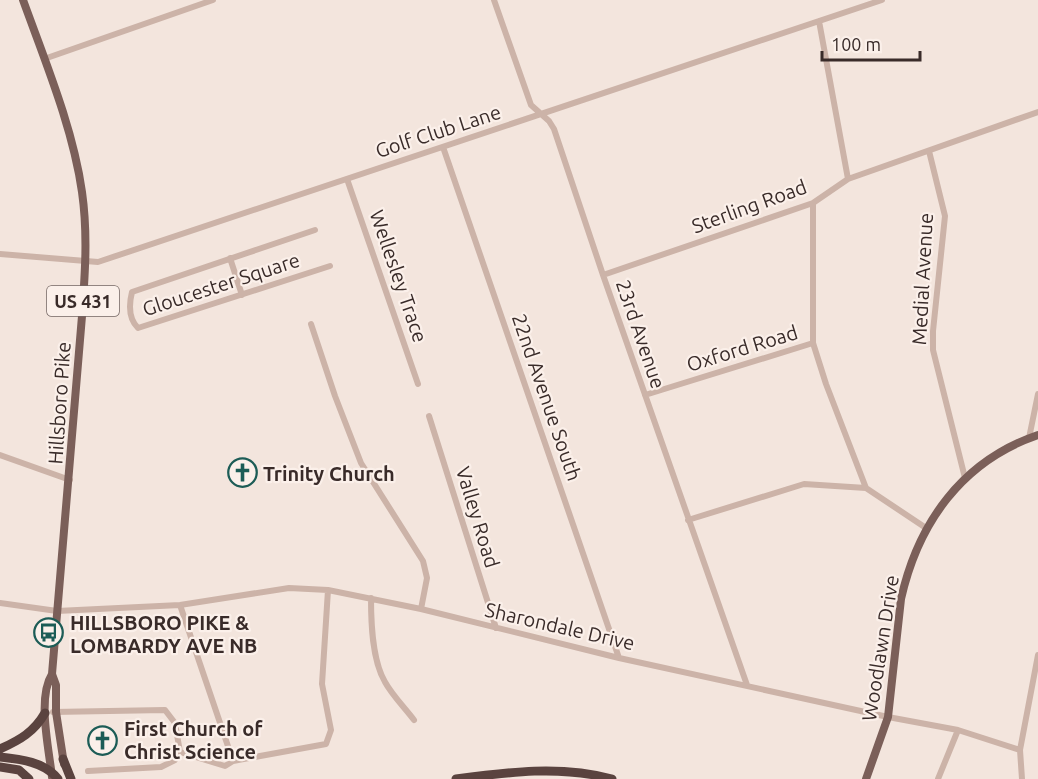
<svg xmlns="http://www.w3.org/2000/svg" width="1038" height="779" viewBox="0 0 1038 779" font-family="Ubuntu,sans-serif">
<rect width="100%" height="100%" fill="#f3e5dd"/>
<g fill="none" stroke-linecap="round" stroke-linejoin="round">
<path stroke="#ccb3a8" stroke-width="6" d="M494 0 531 105 549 121 554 129 603 275 747 685
M819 21 848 179
M44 59 213 0
M443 147 619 658
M929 151 945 216 933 331V350L965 478
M347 179 418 384
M813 203V343L826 384 866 488 926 528
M315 230 132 292C129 304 128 318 138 328L330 266
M0 254 98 262 882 0
M230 258 242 295
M603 275 813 203 848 179 1038 112
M311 324 335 396 361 463 423 561 427 578 421 609
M645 395 813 343
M429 416 496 628
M1029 438 1038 394
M0 455 70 480
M688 520 804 484 866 488
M371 598C371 623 372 660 385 682 392 695 405 708 414 720
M0 603 57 611 180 605 289 588 328 590 421 609 619 658 888 717 958 730 1020 750
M180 605 233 761
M53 712 165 710 175 723 180 752 175 760 161 767 88 771
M180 752 225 766 233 761 326 744 331 730 322 684 328 590
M938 779 958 730
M1022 779 1020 750 1038 655"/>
<path stroke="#7b5f59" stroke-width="8" d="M23 0C45 61 73 128 82 192 88 234 85 274 82 316L52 674 56 685V712L64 764
M52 674C37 698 49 749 52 777
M866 779 888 717 901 599C918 523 962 461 1038 435"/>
<path stroke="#5a433f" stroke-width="9" d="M0 749C20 740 34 732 45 713
M0 757C20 759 45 762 58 779
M63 759 71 779
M0 767 19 770 29 779
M456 779C508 772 561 765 612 779"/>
</g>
<defs>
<symbol id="church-ring" viewBox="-11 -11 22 22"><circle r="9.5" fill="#fbf0ea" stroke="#1c5c56" stroke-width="1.5"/><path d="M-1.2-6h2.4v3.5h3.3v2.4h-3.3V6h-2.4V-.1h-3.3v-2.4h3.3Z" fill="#1c5c56"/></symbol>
<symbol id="bus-ring" viewBox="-11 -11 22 22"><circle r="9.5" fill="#fbf0ea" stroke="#1c5c56" stroke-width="1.5"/><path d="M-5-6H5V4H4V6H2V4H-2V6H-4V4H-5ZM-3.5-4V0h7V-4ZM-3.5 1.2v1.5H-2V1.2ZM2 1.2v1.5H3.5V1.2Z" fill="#1c5c56"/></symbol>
</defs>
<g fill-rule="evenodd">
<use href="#church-ring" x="226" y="456" width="33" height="33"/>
<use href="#bus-ring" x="32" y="616" width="33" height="33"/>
<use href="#church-ring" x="86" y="724" width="33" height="33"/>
</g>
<g text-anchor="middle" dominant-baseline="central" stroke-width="4.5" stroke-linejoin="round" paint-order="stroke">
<rect fill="#fbf0ea" stroke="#736663" stroke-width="1.5" x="47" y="286" width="72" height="30" rx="4.5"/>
<g font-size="18" font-weight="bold" fill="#392b29">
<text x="83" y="301">US 431</text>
</g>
<g font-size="20" fill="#392b29" stroke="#fbf0ea">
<text transform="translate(438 131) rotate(-18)">Golf Club Lane</text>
<text transform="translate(749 206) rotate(-20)">Sterling Road</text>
<text transform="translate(399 276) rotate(71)">Wellesley Trace</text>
<text transform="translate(922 279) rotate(-87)">Medial Avenue</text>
<text transform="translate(221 284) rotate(-18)">Gloucester Square</text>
<text transform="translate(641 334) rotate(71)">23rd Avenue</text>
<text transform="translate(742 348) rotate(-17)">Oxford Road</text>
<text transform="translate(547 397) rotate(71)">22nd Avenue South</text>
<text transform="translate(59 403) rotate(-86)">Hillsboro Pike</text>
<text transform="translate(478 517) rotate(73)">Valley Road</text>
<text transform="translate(560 626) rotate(13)">Sharondale Drive</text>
<text transform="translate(880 648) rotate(-81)">Woodlawn Drive</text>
</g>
<g font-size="20" font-weight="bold" fill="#392b29" stroke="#fbf0ea" text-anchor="start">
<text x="263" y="473">Trinity Church</text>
<text x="70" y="622">HILLSBORO PIKE &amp;<tspan x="70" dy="23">LOMBARDY AVE NB</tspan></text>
<text x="124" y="728">First Church of<tspan x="124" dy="23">Christ Science</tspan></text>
</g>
</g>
<path d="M822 51v9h98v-9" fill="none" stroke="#392b29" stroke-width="3"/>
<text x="831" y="51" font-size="18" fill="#392b29" stroke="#fbf0ea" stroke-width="4.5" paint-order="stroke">100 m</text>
</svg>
